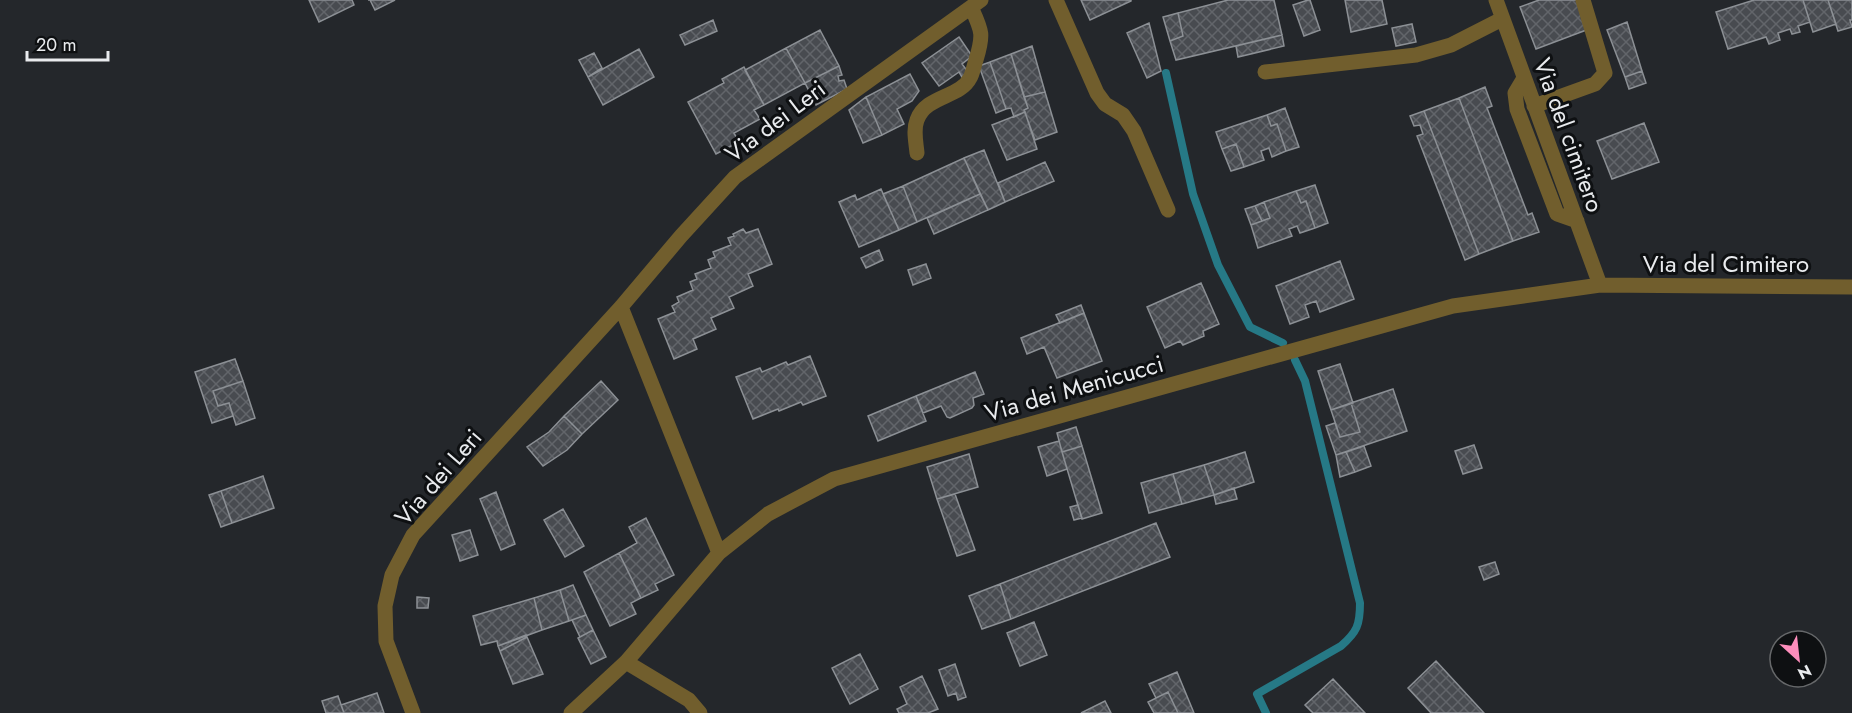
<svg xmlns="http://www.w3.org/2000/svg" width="1852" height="713" viewBox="0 0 1852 713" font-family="Jost,sans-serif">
<defs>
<pattern id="building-cross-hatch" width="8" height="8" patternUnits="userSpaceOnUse" patternTransform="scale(1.5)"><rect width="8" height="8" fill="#484b50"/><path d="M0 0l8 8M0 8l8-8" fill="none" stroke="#62656a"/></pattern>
</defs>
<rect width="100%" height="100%" fill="#24272b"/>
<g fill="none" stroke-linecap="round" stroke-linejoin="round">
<path stroke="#267986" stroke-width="8" d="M1166 73 1193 194 1218 265 1250 327 1283 343
M1266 713 1257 694 1341 646C1357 632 1360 625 1360 603L1305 381 1295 360"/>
</g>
<path fill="url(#building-cross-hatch)" stroke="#8c9095" stroke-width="1.5" d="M309 0H352L354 5 319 22Z
M368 0H395L375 10 370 0Z
M1081 0H1131V1L1090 20Z
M1228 0H1274L1282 35 1176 60 1170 41 1183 36 1178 13Z
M1308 0H1310L1320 30 1304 36 1293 5Z
M1345 0H1382L1387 24 1351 32Z
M1539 0H1578L1589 29 1536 49 1520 7Z
M1754 0H1803L1810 22 1798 26 1800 32 1792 34 1790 29 1778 33 1780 40 1769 44 1766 37 1728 49 1716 12Z
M1803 0H1828L1836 24 1813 32Z
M1828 0H1852V20H1850L1852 27 1838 31Z
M1178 13 1183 36 1170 41 1163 17Z
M713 20 717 31 685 45 680 35Z
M1627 22 1642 71 1625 77 1607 30Z
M1149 23 1161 71 1147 78 1127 33Z
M1412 24 1416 42 1396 46 1392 28Z
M820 30 839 66 805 83 786 48Z
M1282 35 1284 46 1238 57 1236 46Z
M959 37 972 56 962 64 968 72 962 77 959 72 939 86 922 63Z
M1032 46 1045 92 1024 97 1011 54Z
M786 48 805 83 764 105 745 70Z
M639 49 654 77 603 105 588 77Z
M594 53 602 68 588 77 579 60Z
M1011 54 1028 108 1024 110 1025 112 1014 117 1011 108 1006 109 990 62Z
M990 62 1006 109 996 113 979 66Z
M839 66 842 75 838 76 839 81 844 80 847 89 816 105 805 83Z
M744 67 764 105 754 110 760 119 734 133 739 142 716 154 688 102 724 83 722 79Z
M1642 71 1646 83 1629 89 1625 77Z
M910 74 919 91 912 101 897 109 904 124 882 135 866 97Z
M1485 87 1492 106 1487 108 1528 215 1532 213 1539 232 1513 241 1459 98Z
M1045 92 1057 132 1035 140 1024 110 1028 108 1024 97Z
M866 97 882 135 863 143 849 110Z
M1459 98 1513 241 1479 254 1424 111Z
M1285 108 1299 147 1286 151 1277 124 1271 126 1267 115Z
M1424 111 1479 254 1465 260 1417 136 1423 134 1420 125 1414 126 1410 116Z
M1025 112 1037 149 1007 160 992 125Z
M1267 115 1271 126 1277 124 1286 151 1272 157 1269 148 1261 151 1264 160 1244 167 1236 144 1222 149 1216 132Z
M1644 123 1659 162 1612 179 1597 141Z
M1236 144 1244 167 1231 171 1222 149Z
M984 150 1005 202 988 210 964 158Z
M964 158 980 194 917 222 903 186Z
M1045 162 1054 181 1005 202 998 183Z
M1315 185 1328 223 1315 228 1306 201 1301 203 1296 191Z
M903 186 917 222 899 230 883 194Z
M881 189 899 230 859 247 839 202 855 195 857 200Z
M1296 191 1301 203 1306 201 1315 228 1300 233 1297 226 1289 229 1292 236 1258 248 1251 225 1270 218 1264 202Z
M980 194 988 210 934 234 927 218Z
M1264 202 1270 218 1262 221 1255 206Z
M1255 206 1262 221 1251 225 1245 209Z
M743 229 746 233 758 229 772 264 748 274 753 286 729 297 734 308 711 318 716 329 693 339 697 349 674 359 658 319 675 312 672 306 679 302 677 297 693 290 690 282 697 279 695 274 711 268 708 260 715 257 713 252 731 245 728 238 734 236 733 234Z
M879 250 883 260 866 268 861 258Z
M1340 261 1354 299 1320 312 1316 301 1305 305 1309 317 1290 324 1276 286Z
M926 264 931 278 913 285 908 270Z
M1201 283 1219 324 1203 331 1204 336 1183 345 1180 341 1165 348 1147 307Z
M1081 305 1084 313 1060 323 1056 315Z
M1084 313 1102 361 1057 378 1044 347 1027 354 1021 338Z
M810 356 826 396 803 405 801 402 779 411 778 409 753 419 736 377 760 368 762 372 786 362 788 365Z
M235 359 243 381 213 391 218 406 229 403 233 416 212 423 195 372Z
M1340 364 1353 403 1331 410 1318 371Z
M975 372 984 394 973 398 974 405 972 408 950 418 947 417 941 406 923 413 916 396Z
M243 381 255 418 236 425 229 403 218 406 213 391Z
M601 381 618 400 582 434 564 416Z
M1393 389 1407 431 1336 455 1326 426 1335 423 1340 437 1360 432 1351 403Z
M916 396 926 421 878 441 868 416Z
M1351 403 1360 432 1340 437 1331 410Z
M564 416 582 434 567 450 543 466 527 447 549 432Z
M1076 427 1082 446 1062 452 1057 433Z
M1059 441 1067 469 1047 476 1038 447Z
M1474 445 1482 468 1463 474 1455 451Z
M1082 446 1102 513 1082 519 1062 452Z
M1364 446 1371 466 1355 472 1346 452Z
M1245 452 1254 482 1214 495 1204 465Z
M1346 452 1355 472 1340 477 1336 455Z
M969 454 978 487 937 499 927 467Z
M1204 465 1214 495 1182 504 1173 474Z
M1173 474 1182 504 1149 513 1141 483Z
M263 476 274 508 232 523 221 491Z
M1234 488 1237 499 1216 504 1214 495Z
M221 491 232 523 221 527 209 495Z
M496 492 515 544 501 550 480 499Z
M955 494 975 550 957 556 937 499Z
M1078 505 1082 518 1074 520 1070 507Z
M563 509 584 546 565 557 544 520Z
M646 518 674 575 655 584 658 590 641 598 619 553 637 543 629 527Z
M1156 523 1170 557 1011 619 1000 584Z
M470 530 478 555 460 561 452 535Z
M619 553 641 598 631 603 636 614 610 626 584 572Z
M1495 562 1499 574 1484 580 1479 567Z
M1000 584 1011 619 982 629 969 596Z
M573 585 586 615 569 621 560 590Z
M560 590 569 621 542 630 534 598Z
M417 597 429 598 428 608H417Z
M534 598 542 630 498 646 497 641 481 645 473 616Z
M586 615 593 630 580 637 572 620Z
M1034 622 1047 655 1020 666 1007 633Z
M593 630 606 657 591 664 578 638Z
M526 635 527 637 500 651 498 646Z
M527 637 543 674 513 684 500 651Z
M860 654 878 689 850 704 832 668Z
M1436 661 1484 713H1431L1408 688Z
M955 664 966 697 958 700 956 693 948 696 939 670Z
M1177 672 1194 713H1178L1168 692 1156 698 1149 684Z
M922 676 938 709 928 713H899L897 709 907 704 900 687Z
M1333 679 1365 713H1313L1305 705Z
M1168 692 1178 713H1154L1148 702Z
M377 693 384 713H344L341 705Z
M338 696 344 713H326L322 701Z
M1105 701 1111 713H1081Z"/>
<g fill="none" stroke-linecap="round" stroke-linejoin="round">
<path stroke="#715e2d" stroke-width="15" d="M1056 0 1097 93 1105 104 1123 115 1134 131 1168 210
M1496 0 1600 285
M1265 72 1416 55 1451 45 1502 19
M1524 78 1515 93 1517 109 1557 214 1577 221
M1534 106 1595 84 1605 73 1583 0
M917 153C916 142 913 130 917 120 926 95 960 98 970 78 973 73 974 65 976 60 984 34 982 31 971 7
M621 307 719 553
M626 662 689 700 700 713
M413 713 386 641 385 606 392 575 413 535 621 307 681 236 735 177 981 0
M571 713 626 662 719 553 768 514 834 479 1453 306 1600 285 1852 287"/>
</g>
<g text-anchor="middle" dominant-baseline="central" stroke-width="6" stroke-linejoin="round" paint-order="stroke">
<g font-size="24" fill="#e9ebee" stroke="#0e1012">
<text transform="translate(775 121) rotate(-37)">Via dei Leri</text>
<text transform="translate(1569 135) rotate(70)">Via del cimitero</text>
<text x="1726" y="263">Via del Cimitero</text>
<text transform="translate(1074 388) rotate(-16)">Via dei Menicucci</text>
<text transform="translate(438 477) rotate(-49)">Via dei Leri</text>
</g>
</g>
<g transform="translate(1798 659) rotate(153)"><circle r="28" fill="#0e1012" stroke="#66686a" stroke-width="1.5"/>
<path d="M0-4.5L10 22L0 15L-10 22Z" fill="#fe8ebc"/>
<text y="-9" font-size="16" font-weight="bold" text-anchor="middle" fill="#e9ebee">N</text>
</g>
<path d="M27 51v9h81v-9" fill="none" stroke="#e9ebee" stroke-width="3"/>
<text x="36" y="51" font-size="18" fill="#e9ebee" stroke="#0e1012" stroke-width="4.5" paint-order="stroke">20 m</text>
</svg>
